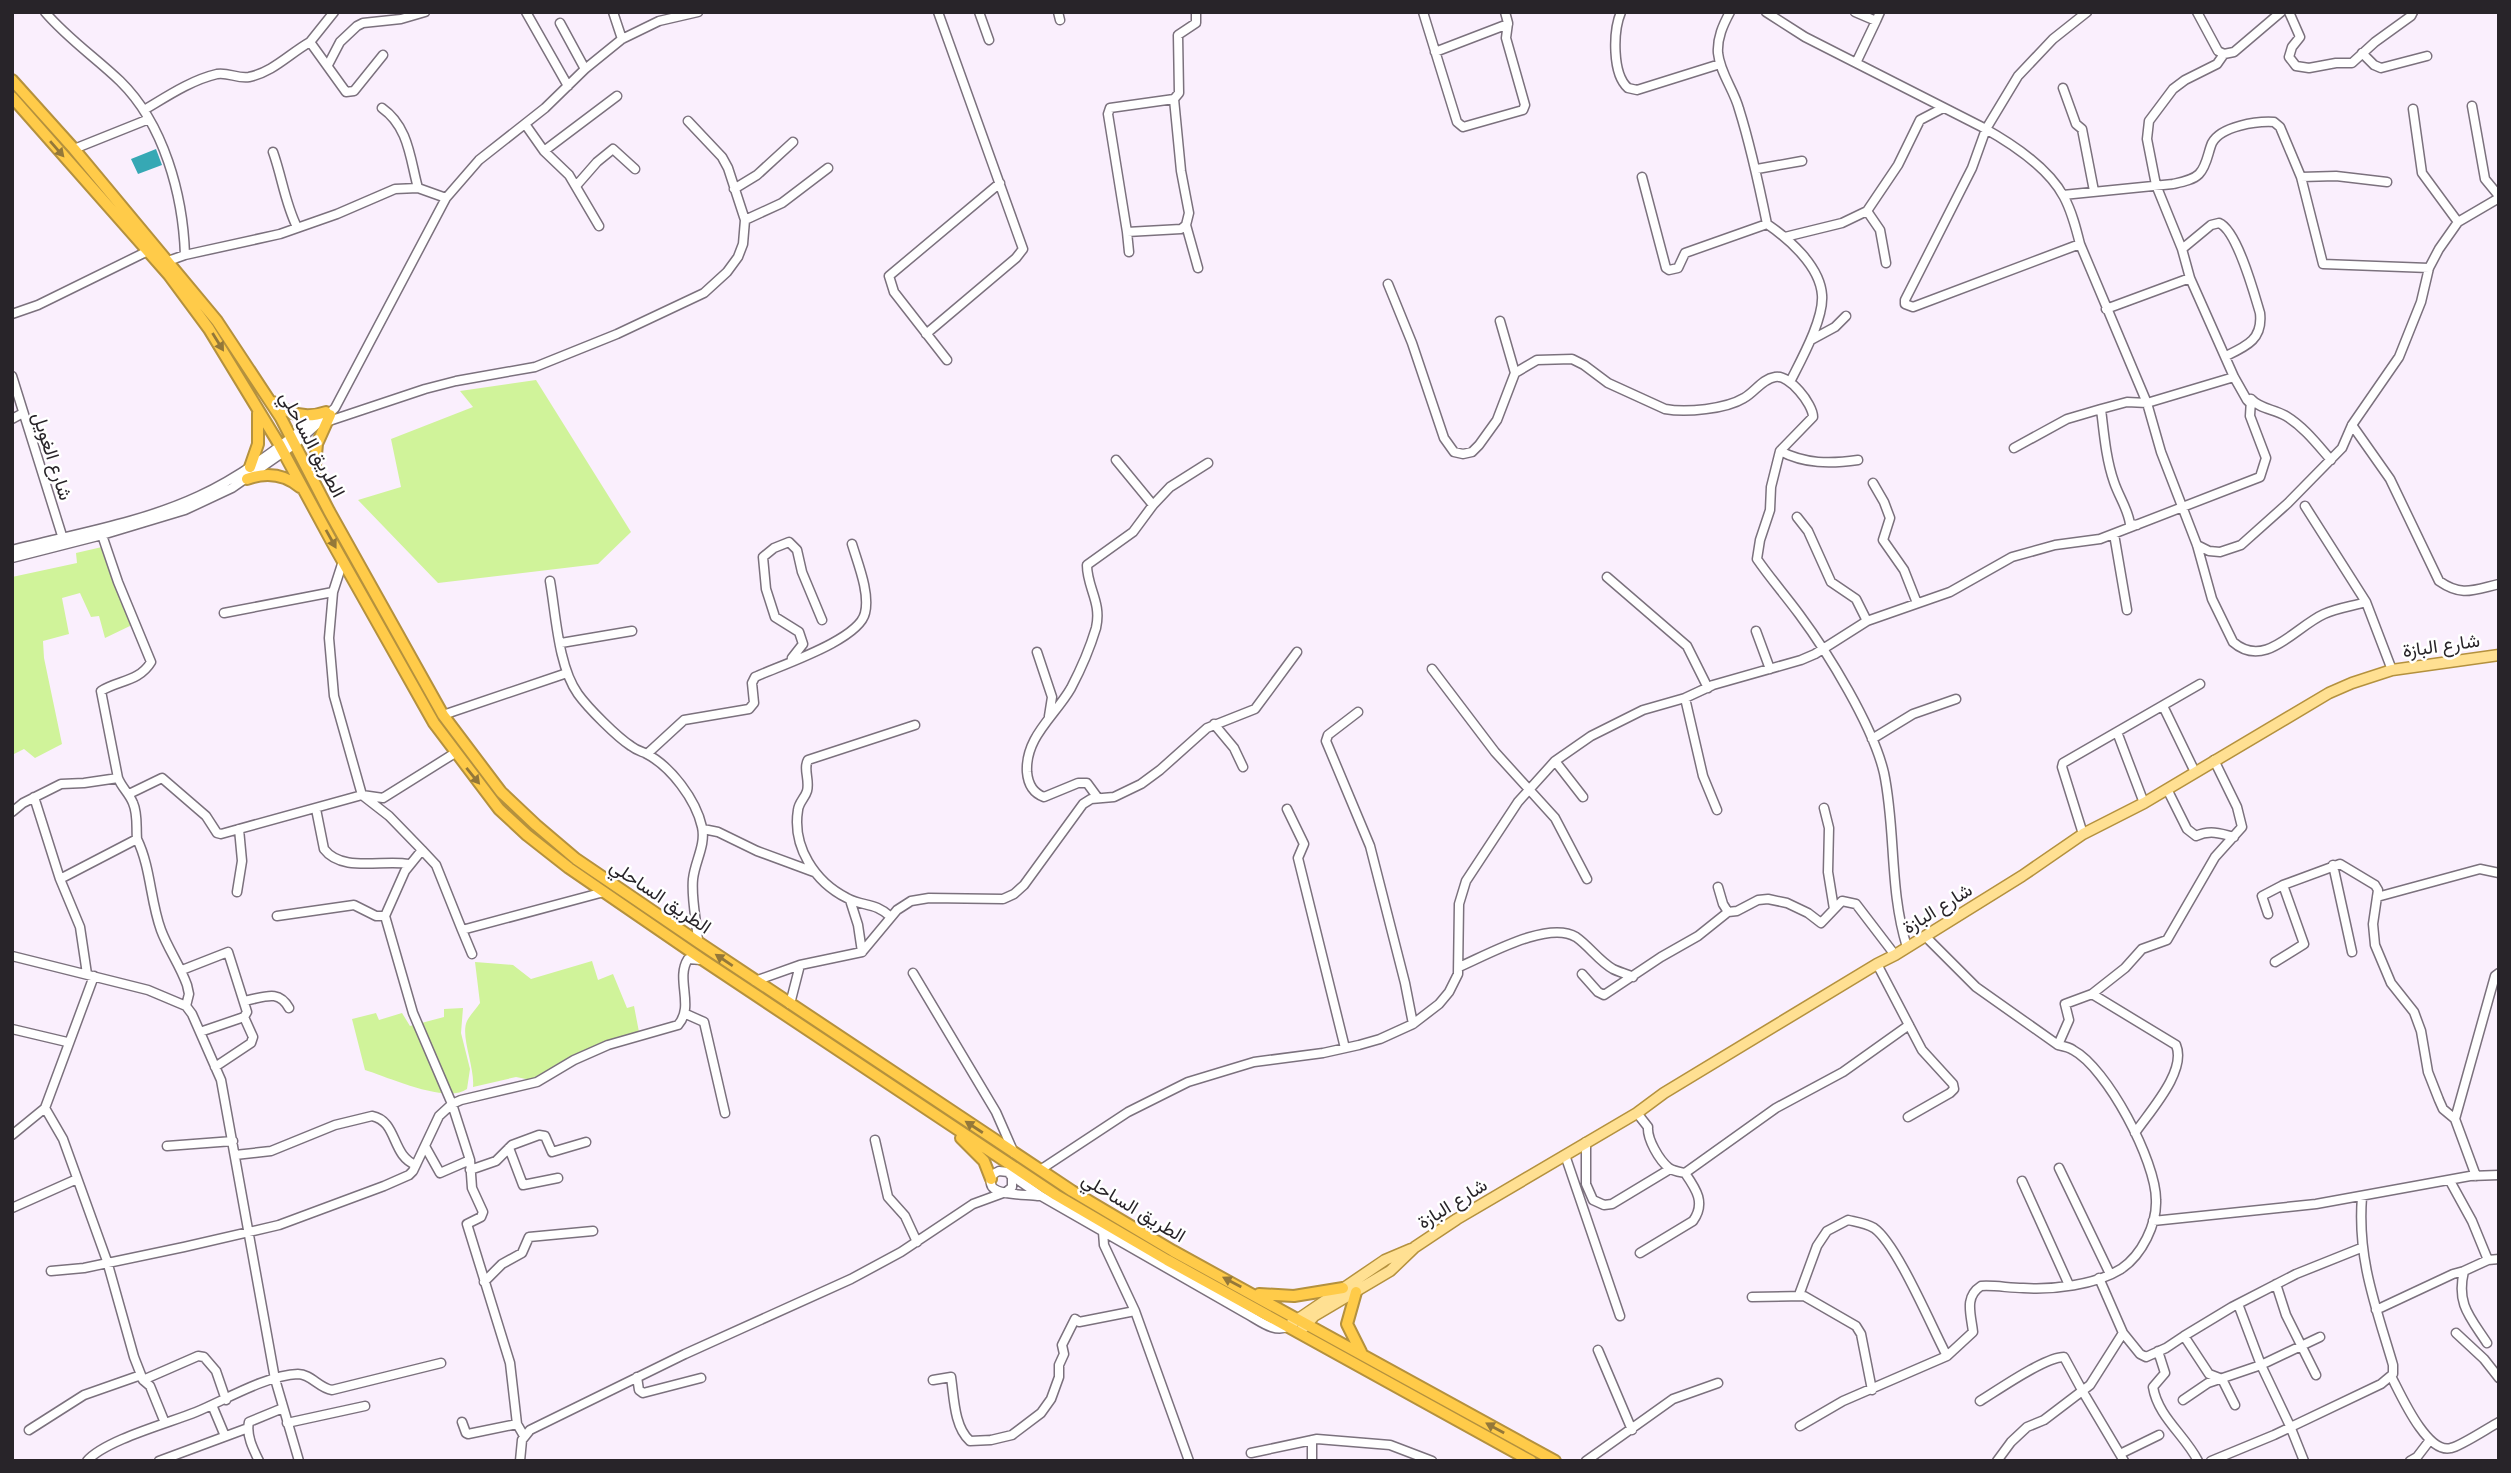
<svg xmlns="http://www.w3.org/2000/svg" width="2511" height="1473" viewBox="0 0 2511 1473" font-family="'IBM Plex Serif',Vazirmatn,serif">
<rect width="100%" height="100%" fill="#faeffd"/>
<path fill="#d0f39a" d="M536 380 631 532 598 564 438 583 358 500 401 487 391 439 473 407 460 391Z
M102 547 132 625 105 638 99 616 91 617 80 593 62 598 69 634 43 641 44 658 62 744 35 758 24 749 12 755V577L77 563 76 553Z
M592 961 598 980 613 974 627 1008 634 1006 639 1032 578 1058 536 1081 516 1077 473 1087C475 1067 460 1036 467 1021 470 1015 476 1009 480 1003L475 962 513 965 531 979Z
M463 1008 461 1033 470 1069 467 1089C446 1104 388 1077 365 1070L352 1019 376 1013 379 1020 402 1013 410 1026 444 1017V1009Z"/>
<path fill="#36a8b4" d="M156 149 162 165 138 174 131 159Z"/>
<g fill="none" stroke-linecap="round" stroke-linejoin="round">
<defs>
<path id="minor" d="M45 12C67 38 96 58 120 81 164 124 183 195 185 255L168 261
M526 12 568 86
M613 12 622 39
M979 12 989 40
M1058 12 1060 20
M1423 12 1457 122 1463 127 1523 110 1525 105 1506 38 1508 23 1505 12
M1621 12C1613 31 1612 74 1628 88L1637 90 1720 64
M1730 12C1723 25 1717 38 1718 53 1720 73 1734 90 1739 109 1751 147 1759 185 1767 224 1789 239 1820 266 1822 295 1824 319 1801 360 1790 382
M1766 12 1805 37 1982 127C2011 143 2048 167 2064 197 2072 212 2076 228 2080 244L1913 307 1905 304V300L1972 168 1986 129 2018 76 2053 39 2087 12
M1855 12 1876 21 1880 12
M2197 12 2218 51 2224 54
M2281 12 2234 52 2224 54 2217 64 2185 80 2173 89 2149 121 2147 139 2156 185 2182 249 2190 278 2234 377 2247 400 2249 402 2251 399C2260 409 2274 409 2286 416 2304 427 2317 444 2331 460
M2289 12 2300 37 2292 47 2289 57 2296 66 2309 68 2336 63H2352L2375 42 2411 16 2413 12
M560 23 585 69
M310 42 334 12
M1435 52 1508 24
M2362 53 2374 65 2381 68 2427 56
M1856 63 1876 21
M328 65 340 42 357 26 363 23 401 19 425 12
M2063 88 2076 124 2082 129 2094 191
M1174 99 1110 108 1108 114 1127 232 1181 229 1186 225 1189 213 1181 171 1174 99 1179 93 1178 35 1196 23V12
M2472 106 2485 179 2499 196
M382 108C409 127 410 159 418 188
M2413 109 2422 173 2458 222
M144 110C166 97 191 80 217 74 228 72 238 79 249 77 273 72 289 54 310 42L346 92 354 91 383 55
M525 124 544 151 569 175 599 226
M74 149 149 119
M544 151 617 96
M273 152C282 177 285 203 297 227
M1757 169 1802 161
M1642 177 1666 268 1669 270 1678 268 1685 253 1767 224
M2301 177 2336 176 2387 182
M576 186 597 162 613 149 635 169
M734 189 757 175 793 142
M2063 195 2173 184C2182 182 2193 180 2199 174 2207 166 2208 152 2212 143 2221 126 2257 121 2274 122L2280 127 2301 177 2323 264 2429 268
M1867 211 1898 165 1920 120 1943 108
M745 220 782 203 828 168
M1186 225 1198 268
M1127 232 1129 252
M1785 237 1842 223 1867 211 1880 230 1886 263
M2080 244 2147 403 2234 377
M2182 249 2211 225 2219 223C2237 230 2254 293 2260 313 2263 339 2247 346 2226 356
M185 255 280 234 337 214 395 189 418 188 446 198
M1388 284 1412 343 1444 438 1454 452 1463 454 1472 452 1479 445 1497 420 1515 373 1537 360 1572 359 1584 365 1608 383 1665 409C1686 413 1726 409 1744 398 1755 392 1762 379 1775 377 1789 374 1813 404 1813 417L1780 451 1771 487 1770 510 1760 540 1757 559C1770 578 1785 595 1799 614 1828 653 1873 726 1884 773 1896 830 1889 890 1907 947
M2106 309 2190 278
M12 314 38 305 148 251
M1500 321 1515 373
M926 334 1016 258 1023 249 938 12
M1811 340 1835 327 1846 316
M947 360 894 292 889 276 1000 183
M12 376 64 542
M12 419 23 413
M326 422 425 389 456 381 535 367 617 334 704 293 727 272 738 257 743 244 745 220 728 168 722 157 688 121
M2352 425 2390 479 2439 581C2462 597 2473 590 2499 584
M2014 448 2067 419 2101 409
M1780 451C1805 464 1830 464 1858 460
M1873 483 1884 502 1890 518 1883 540 1904 570 1917 603
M1153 505 1170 487 1208 463
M2305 506 2366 602 2392 670
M1797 517 1808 531 1831 582 1856 599 1867 621
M2137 525 2130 524C2128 509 2119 497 2114 482 2106 459 2104 434 2101 409L2127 402 2147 403 2161 452 2197 545 2212 599 2233 642C2265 670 2295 627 2324 614 2337 608 2353 606 2366 602
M2114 534 2127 610
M102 535 118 582 151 662C139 682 118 680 101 691L118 778
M2197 545 2209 551 2220 552 2241 545 2288 503 2342 448 2352 425 2399 357 2421 302 2429 268 2439 249 2458 222 2499 198
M12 550C74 534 141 523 199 496 243 476 283 444 321 415
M12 558 102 535 185 510 232 488 295 444 335 408 446 198 479 160 545 108 585 69 622 39 659 21 698 12
M1607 577 1687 646 1708 688
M550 581C556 615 558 666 578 694 588 708 617 737 631 746 636 750 640 751 645 753 671 766 696 800 702 827 706 845 695 861 693 879 691 899 697 922 698 942
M224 613 333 592 343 561
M1756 631 1770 669
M561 643 632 631
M1037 652 1052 697 1049 716
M792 658 803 644 799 632 775 617 766 589 763 557 774 548 789 542 797 550 802 572 822 620
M1432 669 1495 752 1555 818 1587 879
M1685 698 1703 776 1717 810
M2163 706 2195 772
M1358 712 1328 735 1326 741 1370 846 1405 983 1413 1024
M443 715 567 673
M1214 724 1234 748 1243 767
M2117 732 2144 803
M1872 739 1913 714 1956 699
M647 754 684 720 749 709 754 703 752 683 755 677C781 665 859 640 865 613 870 593 858 564 852 544
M1555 761 1583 797
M2167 789 2187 829 2196 836C2209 830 2220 833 2234 837
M129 794 162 778 206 816 217 833 221 834 362 795 334 696 329 638 333 592
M34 797 60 879
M1098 798 1087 783H1078L1044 797C1033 793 1028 784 1027 772 1025 737 1055 716 1071 688 1081 669 1090 648 1096 628 1102 602 1087 588 1087 565L1133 532 1153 505 1116 460
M1824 808 1829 828 1828 872 1834 909
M316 809 324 849C342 873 383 859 409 864
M1287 809 1304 844 1298 858 1345 1048
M12 812 23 803 61 784 84 783 118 778C122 788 129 793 133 803 138 814 136 827 137 839
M703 829 718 832 757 851 814 872
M2083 834 2062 767 2063 763 2200 684
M422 850 389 816 362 795 383 798 455 753
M2333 865 2352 952
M1718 887 1723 904 1728 912
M237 892 242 861 239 829
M2377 897 2480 869 2499 873
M850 900 858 925 862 952
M2268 914 2262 896 2283 885
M277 916 354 905 376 916H385L405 871 422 850 436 865 462 930
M891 917C875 902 864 907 847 898 815 882 792 847 798 810 799 802 805 798 807 791 810 780 803 769 808 760L915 725
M472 954 462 930 604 892
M12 956 148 990 186 1006 192 1014 221 1080 275 1379 299 1461
M2275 962 2304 944 2283 885 2340 864 2375 885 2378 890 2373 924 2375 945 2391 983 2414 1012 2421 1031 2428 1072 2439 1100 2443 1109 2455 1119 2476 1176
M1877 964 1922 1050 1953 1084 1954 1089 1950 1093 1908 1117
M1459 967C1487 955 1548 920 1576 937 1589 946 1599 961 1613 969 1619 972 1627 974 1633 977
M182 970 228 952 247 1012 244 1017 200 1032
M913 973 996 1112 1014 1153
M87 974 80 927 60 879 137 839C151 868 150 900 161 930 168 949 180 965 187 985L189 994 186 1006
M1582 974 1598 992 1604 995 1661 957 1698 936 1728 912 1737 911 1758 900 1768 899 1787 903 1808 913 1821 923 1842 901 1856 904 1895 955
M755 981 800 965
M2092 994 2176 1045C2187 1071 2150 1111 2135 1133
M244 1001C263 998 278 988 289 1008
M790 1004 800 965 862 952 897 910 911 901 929 898 1003 899 1014 894 1024 885 1083 804 1091 799 1114 797 1141 784 1160 770 1207 728 1255 709 1297 652
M686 1014 704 1022 725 1113
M12 1029 67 1042
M2058 1045 2069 1020 2065 1004 2092 994 2125 968 2142 949 2167 940 2215 857 2242 827 2237 807 2214 760
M215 1067 251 1043 253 1037 244 1017
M45 1108 94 976
M1637 1113 1648 1127C1647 1139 1659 1160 1669 1168 1673 1171 1680 1172 1685 1173 1696 1189 1706 1203 1693 1221L1640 1253
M2455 1119 2495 976 2499 973
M12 1135 45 1108 63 1139 107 1261 134 1357 143 1380 150 1386 165 1423
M875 1140 888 1197 905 1216 917 1242
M1586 1142V1184L1593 1200 1604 1205 1612 1204 1670 1169
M167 1146 233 1141
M426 1148 440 1173 470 1160
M509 1148 523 1185 558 1178
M235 1155 271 1151 335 1125 372 1116C398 1121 391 1156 416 1165
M1565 1155 1620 1316
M2059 1168 2110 1274
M470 1170 496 1161 512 1145 539 1135 545 1136 552 1152 586 1142
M1040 1170 1128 1112 1188 1082 1254 1062 1323 1053 1359 1045 1380 1039 1413 1024 1439 1004 1449 992 1458 974 1459 904 1466 881 1518 802 1555 761 1591 736 1643 710 1685 698 1713 685 1801 660 1815 654 1867 621 1950 592 2012 557 2055 545 2100 539 2260 477 2266 458 2250 416 2251 399
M1685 1173 1776 1108 1843 1072 1909 1025
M1011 1175 1041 1196 1247 1314C1260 1321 1275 1334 1289 1326
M2022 1181 2069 1285
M2450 1181 2472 1221 2488 1260
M1005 1193 1012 1187V1177L1008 1172 999 1171C994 1173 989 1177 991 1184 993 1196 1027 1194 1038 1196
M12 1208 77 1179
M2153 1221 2316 1204 2470 1176 2499 1175
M1103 1232 1104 1245 1135 1311 1189 1461
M51 1271 84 1268 184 1247 279 1225 384 1186 409 1175 413 1171 439 1116 452 1104 413 1013 385 916
M484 1282 502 1264 522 1253 529 1237 593 1231
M2276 1284 2286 1315 2316 1375
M1799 1295 1817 1246 1827 1231 1848 1220C1857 1222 1866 1223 1874 1228 1897 1244 1932 1328 1947 1356
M1752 1297 1804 1296 1856 1326 1861 1334 1872 1390
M2238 1304 2261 1365 2290 1426 2304 1461
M2376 1310 2453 1274 2464 1271
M2123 1333 2140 1354 2146 1357 2166 1348 2184 1336 2209 1374 2222 1379 2235 1405
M2456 1333 2484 1359 2499 1378
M2184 1336 2232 1307 2296 1274 2361 1248
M2487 1343C2470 1317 2456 1304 2464 1271L2488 1260 2499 1259
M1598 1350 1632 1430
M2158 1351 2165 1373 2153 1387C2158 1417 2185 1435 2198 1461
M2391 1376C2400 1393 2427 1455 2451 1448 2461 1446 2488 1428 2499 1422
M637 1377 639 1390 643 1393 701 1378
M143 1380 198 1356 204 1357 216 1371 226 1400
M933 1380 951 1377C954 1397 954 1427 970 1441L991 1440 1012 1435 1041 1413 1051 1399 1059 1377V1365L1064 1354 1062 1345 1075 1319 1079 1322 1135 1311
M2183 1400 2208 1383 2261 1365 2320 1337
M1980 1401C1998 1390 2045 1357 2064 1357L2083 1392 2124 1461
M212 1405 225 1436
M462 1422 466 1433 468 1434 517 1424
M287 1423 365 1406
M1800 1426 1843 1401 1947 1356 1973 1332C1971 1314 1964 1297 1981 1286 1995 1285 2009 1288 2023 1288 2053 1290 2095 1285 2121 1269 2142 1255 2157 1224 2156 1200 2156 1161 2107 1068 2073 1050 2069 1047 2063 1046 2058 1045L1976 987 1925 936
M29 1430 84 1395 141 1375
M524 1436 517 1424 510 1363 467 1224 481 1217 483 1212 472 1188 470 1160 452 1104 461 1100 537 1082 574 1060 608 1045 678 1025C695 1006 675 979 688 959L701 960
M1251 1453 1317 1439 1390 1445 1432 1461
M2120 1454 2159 1435
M87 1461C105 1440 169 1423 196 1412 225 1400 267 1375 298 1374 311 1374 319 1388 332 1390L441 1363
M159 1461 248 1428
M259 1461C253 1449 246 1435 249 1422L283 1408
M520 1461 522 1440 530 1430 685 1354 851 1279 901 1252 973 1204 1003 1193
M1312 1461V1440
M1586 1461 1673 1399 1718 1383
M1997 1461 2011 1442 2027 1427 2044 1420 2090 1385 2123 1333 2099 1278
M2211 1461 2274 1435 2381 1384 2393 1374V1365C2376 1307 2357 1259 2362 1197
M2410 1461 2417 1457 2430 1440"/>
<path id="major" d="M1291 1324 1385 1260 1411 1249
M1302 1329 1314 1316 1390 1271 1415 1247 1457 1219 1637 1113 1664 1093 1877 964 1895 955 2022 876 2083 834 2144 803 2329 693 2352 683 2392 670 2499 655"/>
<path id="highway" d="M12 80 74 149 217 321 281 418 329 511 443 715 501 792 536 825 576 859 698 942 1072 1191 1173 1251 1555 1461
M12 97 169 275 209 329 279 444 332 542 434 723 499 809 527 835 569 868 703 960 1056 1195 1167 1260 1531 1461
M273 402C289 415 306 419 326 412
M250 467 258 444V413
M314 476 317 444 330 415
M247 479C266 472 284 474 300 487
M961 1138 984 1161 991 1179
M1356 1292 1347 1324 1361 1352
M1259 1294 1294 1296 1343 1288"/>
</defs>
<use href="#minor" stroke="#7b717d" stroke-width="11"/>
<use href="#major" stroke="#b4913e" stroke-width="13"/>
<use href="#highway" stroke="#b4913e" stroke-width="14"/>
<use href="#minor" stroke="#fff" stroke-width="8"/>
<use href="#major" stroke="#ffe092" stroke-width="10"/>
<use href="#highway" stroke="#ffcb49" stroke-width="10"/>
</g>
<defs><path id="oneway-solid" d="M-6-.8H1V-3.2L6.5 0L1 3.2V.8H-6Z" transform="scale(1.75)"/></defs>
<g fill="#947839">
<use href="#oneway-solid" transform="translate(57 149) rotate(49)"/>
<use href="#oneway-solid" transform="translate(218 342) rotate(58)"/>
<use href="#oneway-solid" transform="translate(331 539) rotate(61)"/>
<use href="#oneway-solid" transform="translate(473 776) rotate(51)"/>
<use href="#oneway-solid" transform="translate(724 960) rotate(-146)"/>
<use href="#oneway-solid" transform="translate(974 1127) rotate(-147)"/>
<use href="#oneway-solid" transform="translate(1232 1282) rotate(-152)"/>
<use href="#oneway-solid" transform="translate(1495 1428) rotate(-151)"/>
</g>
<g text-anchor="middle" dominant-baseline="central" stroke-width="5" stroke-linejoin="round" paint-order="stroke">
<g font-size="19" fill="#282429" stroke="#fff">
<text transform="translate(313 444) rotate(62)">الطريق الساحلي</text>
<text transform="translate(53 456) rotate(72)">شارع الغويل</text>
<text transform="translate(2441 645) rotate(-8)">شارع البازة</text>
<text transform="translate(661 896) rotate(34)">الطريق الساحلي</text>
<text transform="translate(1937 908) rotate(-32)">شارع البازة</text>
<text transform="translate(1452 1203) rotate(-32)">شارع البازة</text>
<text transform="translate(1134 1207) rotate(31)">الطريق الساحلي</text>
</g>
</g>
<rect width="2511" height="1473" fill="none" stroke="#282429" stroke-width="28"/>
</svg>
